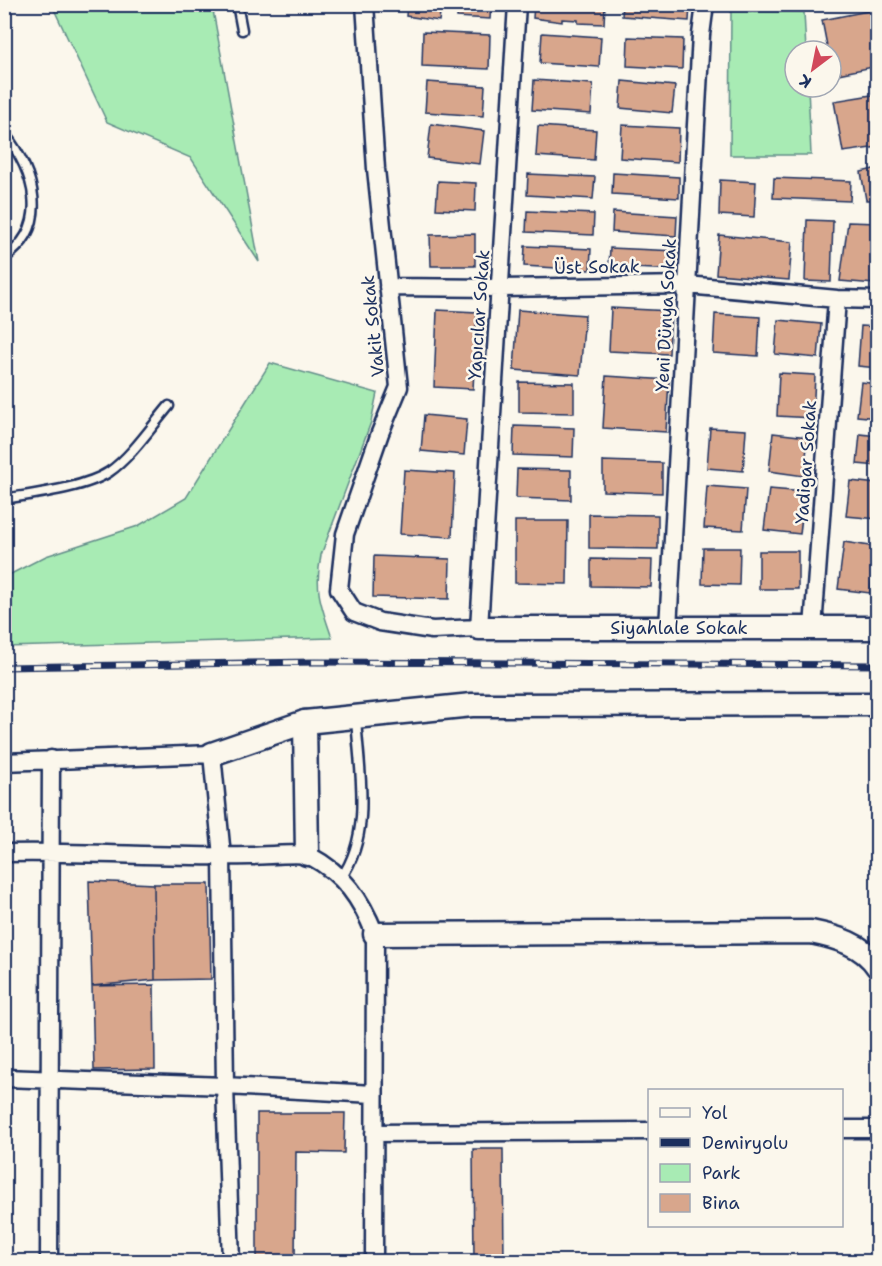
<svg xmlns="http://www.w3.org/2000/svg" width="882" height="1266" viewBox="0 0 882 1266" font-family="'Shantell Sans',sans-serif">
<rect width="100%" height="100%" fill="#fbf7ec"/>
<filter id="ink" filterUnits="userSpaceOnUse"><feTurbulence type="fractalNoise" baseFrequency=".0167" numOctaves="2"/><feDisplacementMap in="SourceGraphic" scale="12" xChannelSelector="R" yChannelSelector="G"/><feConvolveMatrix kernelMatrix="1 2 1 2 8 2 1 2 1" color-interpolation-filters="sRGB"/></filter>
<g filter="url(#ink)">
<path fill="#a8ebb4" stroke="#628d89" stroke-width="1.5" d="M52 5H212L259 262 191 158 107 122Z
M731 11 804 12 806 51H795V87H808L811 155H730Z
M270 363 377 393 371 422 321 555C314 590 321 605 332 638L5 647V577L46 556 138 526 186 498Z"/>
<path fill="#d8a68c" stroke="#1b2f5e" stroke-width="1.5" d="M407 4H441L439 21 406 16Z
M458 4H491L490 19 457 17Z
M534 4H605L604 24 578 23V20L562 19V22L533 18Z
M623 4H690L689 21 622 16Z
M878 9V66L833 75 831 51H828L822 20Z
M423 32 490 35 489 69 422 66Z
M542 33 601 37 599 67 540 63Z
M628 37 683 39 682 69 627 66Z
M534 80 593 84 591 114 532 110Z
M622 81 675 86 672 113 620 108Z
M427 82 485 86 483 116 425 112Z
M878 94V147L843 152 834 101Z
M431 124 484 131 480 164 427 158Z
M622 125 679 128 678 162 620 158Z
M538 126 596 130 594 160 536 156Z
M878 168V200H866L861 172Z
M613 173 679 177V198L612 194Z
M528 174 595 177 593 199 527 195Z
M774 178 851 181 850 201 773 198Z
M720 180 756 182 754 217 719 215Z
M438 181 476 183 475 211 436 209Z
M527 211 594 214 593 235 526 232Z
M613 212 677 216 676 236 612 232Z
M807 220 833 221 831 282 805 281Z
M848 222 878 223 875 284 840 281Z
M475 234V266H431L430 235Z
M719 235 792 242 789 280 716 274Z
M525 246 591 249 590 270 524 266Z
M610 248 677 251V270L609 267Z
M611 308 671 311 669 354 609 351Z
M437 310 477 312 473 389 434 387Z
M518 310 585 315 580 375 514 370Z
M715 314 760 317 758 356 713 353Z
M778 320 821 324 818 358 775 354Z
M861 326 878 327V368L858 366Z
M779 373 815 375 813 418 777 416Z
M606 376 669 380 666 432 603 428Z
M519 382 574 383V413L519 412Z
M861 382 878 384V418L857 416Z
M424 415 467 419 464 455 421 451Z
M514 426 574 428 573 457 513 455Z
M710 428 746 430 743 471 707 468Z
M773 433 808 437 804 476 769 471Z
M860 434 878 436V466L857 464Z
M603 461 662 463V493L603 491Z
M517 469 571 470V500L516 498Z
M404 470 455 473 452 537 400 534Z
M850 481 878 484V519L846 516Z
M707 486 746 489 743 530 704 528Z
M769 489 805 492 800 534 764 530Z
M589 514 658 515V549L589 548Z
M515 521H568L567 584 515 583Z
M844 542 876 547 870 593 838 589Z
M703 548H740L739 585 702 584Z
M759 551H798V589H759Z
M374 556 450 559 449 599 373 597Z
M591 559 652 560 651 587 591 586Z
M89 881 154 884 155 980 92 986Z
M154 884H209L211 979 155 980Z
M154 985 155 1069 94 1070 92 986Z
M257 1113H345L344 1153 296 1152 295 1262H257Z
M473 1149H503L504 1262H474Z"/>
<g fill="none" stroke-linecap="round" stroke-linejoin="round">
<defs>
<path id="lane" d="M237 4 242 30
M4 133C34 171 52 226 4 258
M4 499C33 494 85 488 109 472 131 457 152 426 169 406
M341 878C373 833 359 770 356 718"/>
<path id="street" d="M365 4 376 169 399 387 380 433 345 534 339 589 354 612 380 622 432 630 479 628 517 4
M388 287 501 288 687 285 837 299 878 300
M668 628 701 35 705 4
M813 628 837 299
M4 762 212 754 222 856 225 1086 231 1262
M4 853C87 851 169 858 251 856 262 856 302 852 310 856 344 874 361 899 375 934L374 1262
M4 1078 225 1086 374 1094
M842 1129H878
M374 1133 650 1131
M49 1262 51 759"/>
<g id="secondary">
<path id="s1" d="M479 628H878"/>
<path d="M305 722 307 854"/>
<path d="M212 754 305 722 472 705 878 704"/>
<path d="M375 934 811 932C836 937 863 944 878 967"/>
</g>
</defs>
<use href="#lane" stroke="#1b2f5e" stroke-width="13"/>
<use href="#street" stroke="#1b2f5e" stroke-width="21"/>
<use href="#secondary" stroke="#1b2f5e" stroke-width="27"/>
<use href="#lane" stroke="#fbf7ec" stroke-width="8"/>
<use href="#street" stroke="#fbf7ec" stroke-width="16"/>
<use href="#secondary" stroke="#fbf7ec" stroke-width="22"/>
<defs>
<path id="rail" d="M4 667 315 662 878 665"/>
</defs>
<use href="#rail" stroke="#1b2f5e" stroke-width="7"/>
<use href="#rail" stroke="#fbf7ec" stroke-width="4.5" stroke-dasharray="14" stroke-linecap="butt"/>
</g>
</g>
<g text-anchor="middle" dominant-baseline="central" stroke-width="5" stroke-linejoin="round" paint-order="stroke">
<g font-size="18" fill="#1b2f5e" stroke="#fbf7ec">
<text transform="translate(597 267) rotate(-1)">Üst Sokak</text>
<text transform="translate(479 315) rotate(-86)">Yapıcılar Sokak</text>
<text transform="translate(666 315) rotate(-87)">Yeni Dünya Sokak</text>
<text transform="translate(373 326) rotate(-96)">Vakit Sokak</text>
<text transform="translate(806 462) rotate(-86)">Yadigar Sokak</text>
<text stroke="none"><textPath href="#s1" startOffset="200">Siyahlale Sokak</textPath></text>
</g>
</g>
<rect width="882" height="1266" fill="none" stroke="#fbf7ec" stroke-width="24"/>
<rect x="12" y="12" width="858" height="1242" fill="none" stroke="#1b2f5e" stroke-width="2" filter="url(#ink)"/>
<rect x="648" y="1089" width="195" height="138" fill="#fbf7ec" stroke="#a1a7b3" stroke-width="1.5"/>
<rect x="660" y="1108" width="30" height="9" fill="#fbf7ec" stroke="#a1a7b3" stroke-width="1.5"/>
<text x="702" y="1119" font-size="18" fill="#1b2f5e">Yol</text>
<rect x="660" y="1138" width="30" height="9" fill="#1b2f5e" stroke="#a1a7b3" stroke-width="1.5"/>
<text x="702" y="1149" font-size="18" fill="#1b2f5e">Demiryolu</text>
<rect x="660" y="1164" width="30" height="18" fill="#a8ebb4" stroke="#a1a7b3" stroke-width="1.5"/>
<text x="702" y="1179" font-size="18" fill="#1b2f5e">Park</text>
<rect x="660" y="1194" width="30" height="18" fill="#d8a68c" stroke="#a1a7b3" stroke-width="1.5"/>
<text x="702" y="1209" font-size="18" fill="#1b2f5e">Bina</text>
<g transform="translate(813 69) rotate(212)"><circle r="28" fill="#fbf7ec" stroke="#a1a7b3" stroke-width="1.5"/>
<path d="M0-4.5L10 22L0 15L-10 22Z" fill="#d1495b"/>
<text y="-9" font-size="16" font-weight="bold" text-anchor="middle" fill="#1b2f5e">K</text>
</g>
</svg>
